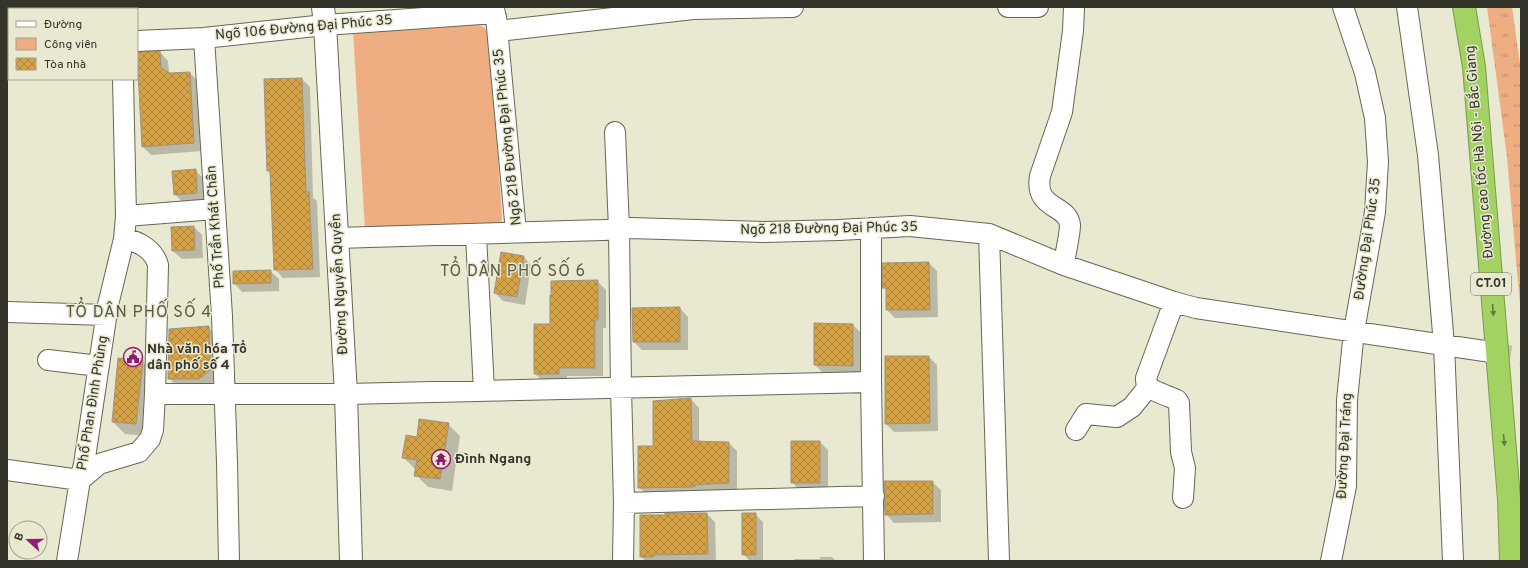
<svg xmlns="http://www.w3.org/2000/svg" width="1528" height="568" viewBox="0 0 1528 568" font-family="Overpass,sans-serif">
<defs>
<pattern id="grass-tufts" width="24" height="20" patternUnits="userSpaceOnUse"><rect width="24" height="20" fill="#efae82"/><path d="M3 7l-1-3M5 7V3M7 7l1-3M15 17l-1-3M17 17v-4M19 17l1-3" fill="none" stroke="#c28e6b"/></pattern>
<pattern id="building-cross-hatch" width="8" height="8" patternUnits="userSpaceOnUse"><rect width="8" height="8" fill="#d5a245"/><path d="M0 0l8 8M0 8l8-8" fill="none" stroke="#ae853a"/></pattern>
</defs>
<rect width="100%" height="100%" fill="#e9e8d0"/>
<path fill="url(#grass-tufts)" d="M1487 7H1512L1521 71V316L1507 157Z"/>
<path fill="#efae82" d="M478 25C487 27 488 32 490 40L502 217 501 225 365 230 353 31Z"/>
<path fill="#0003" d="M160 52 168 61 169 73H190L198 81 202 151 151 155 143 147 138 53Z
M302 79 310 87 313 198 317 201 320 277 283 278 275 269 271 174 268 171Z
M195 170 204 179V201L183 203 175 194Z
M194 227 202 235 203 258 182 259 173 251Z
M523 256 531 265 525 305 503 301 495 293Z
M929 263 937 271 938 317 895 318 887 310V291L884 288V264Z
M270 271 279 279V291L242 292 234 283Z
M597 281 606 290V328H603V376H567V382H544L535 374 551 325Z
M680 308 688 317V350H642L634 342 633 309Z
M853 325 861 333V374L823 373 815 365Z
M209 328 217 336 218 378 207 387H177L169 378Z
M929 357 937 365 938 431 894 432 886 424Z
M142 361 154 373 148 436 125 434 113 422Z
M691 399 699 408V443H729L737 451V491L648 496 639 487 654 447Z
M448 424 460 436 452 491 428 487 416 475V470L403 457 418 438Z
M820 442 828 450V490L800 491 792 482Z
M932 482 941 490V522L894 523 886 514Z
M707 514 715 522 716 561H646L641 557Z
M755 514 763 522V561H750L743 554Z
M820 557H832L836 561H794V559H820Z"/>
<path fill="url(#building-cross-hatch)" stroke="#a09380" d="M160 51 161 68 170 73 190 72 194 143 142 147 137 52Z
M302 78 306 192H309L313 269 274 270 270 171H267L266 142 264 79Z
M196 169 197 193 174 195 172 171Z
M194 226 195 250 172 251 171 227Z
M501 252 524 256 517 297 494 293Z
M929 262 930 310H886V288H882V263Z
M271 270V283L233 284V271Z
M598 280V320H595V368H559V374H534V324H550V295H551V281Z
M680 307V342H633L632 308Z
M814 323 853 324V366L814 365Z
M209 326 210 370 199 379H168L169 329Z
M885 356H929L930 423 885 424Z
M118 358 143 360 136 424 112 422Z
M691 398 692 441 729 442V483L695 485V487L638 488V446H653V401Z
M419 419 449 423 440 479 414 476 417 460 402 458 406 435 417 437Z
M791 441H820V483H791Z
M884 481H933V514L885 515Z
M665 513H707L708 554 653 555V557H640V515H665Z
M742 513H756V555H742Z"/>
<g fill="none" stroke-linecap="round" stroke-linejoin="round">
<path stroke="#c5c4af" stroke-width="20" stroke-dasharray="20 10" stroke-linecap="butt" d="M1491 352 1521 357"/>
<defs>
<path id="minor" d="M121 7V9
M1008 7H1038
M1407 7 1428 155 1444 345 1453 561
M496 17 516 232
M7 28H9
M498 31 693 9 793 7
M204 38 222 316 227 463 229 561
M137 41 204 38 325 25 495 13
M615 132 619 229 621 388 624 503 623 561
M126 216 215 209
M871 228V382L874 561
M989 234 999 561
M476 235 484 391
M337 238 603 230 630 228 764 232 839 230 910 226 989 234 1064 265 1174 302 1196 308 1491 352
M1064 265C1065 254 1070 235 1070 225 1068 204 1034 210 1040 176L1062 112 1073 31 1074 7
M1174 302 1146 378C1146 380 1146 383 1147 385 1150 390 1170 397 1177 400L1179 403 1181 452 1185 468 1183 498
M7 312 107 315
M48 360 99 366
M155 394H346L871 382
M1076 430 1086 414 1117 417 1132 407 1149 386
M7 470 80 480 99 464 139 452 150 439 153 430 155 394 158 265C154 250 139 241 124 239
M624 503 874 496
M67 561 80 480 84 464 108 305 124 239 126 216 123 79
M1331 561 1346 486 1347 400 1354 331 1375 212 1378 162 1375 118 1365 73 1343 7"/>
<path id="tertiary" d="M323 7 325 25 346 394 351 561"/>
<path id="motorway" d="M1464 7 1474 67 1509 499 1511 561"/>
</defs>
<use href="#minor" stroke="#686752" stroke-width="22"/>
<use href="#tertiary" stroke="#686752" stroke-width="24"/>
<use href="#motorway" stroke="#7c9b4f" stroke-width="24"/>
<use href="#minor" stroke="#fff" stroke-width="20"/>
<use href="#tertiary" stroke="#fff" stroke-width="22"/>
<use href="#motorway" stroke="#a2d262" stroke-width="22"/>
</g>
<defs><path id="oneway-solid" d="M-6-.8H1V-3.2L6.5 0L1 3.2V.8H-6Z"/></defs>
<g fill="#667b44">
<use href="#oneway-solid" transform="translate(1493 310) rotate(85)"/>
<use href="#oneway-solid" transform="translate(1504 440) rotate(85)"/>
</g>
<defs>
<symbol id="civic-ring" viewBox="-11 -11 22 22"><circle r="9.5" fill="#e9e8d0" stroke="#951873" stroke-width="1.5"/><path d="M-.6-6.5H3V-4.5H.6V-3L4-1V1h2V6H-6V1h2V-1L-.6-3ZM-1.2 2.5V6h2.4V2.5Z" fill="#951873"/></symbol>
<symbol id="temple-ring" viewBox="-11 -11 22 22"><circle r="9.5" fill="#e9e8d0" stroke="#951873" stroke-width="1.5"/><path d="M0-6L5-2H3V0L6.5 2.5H4V6H1.5V3h-3V6H-4V2.5H-6.5L-3 0V-2H-5Z" fill="#951873"/></symbol>
</defs>
<g fill-rule="evenodd">
<use href="#civic-ring" x="122" y="346" width="22" height="22"/>
<use href="#temple-ring" x="430" y="448" width="22" height="22"/>
</g>
<g text-anchor="middle" dominant-baseline="central" stroke-width="3" stroke-linejoin="round" paint-order="stroke">
<rect fill="#e9e8d0" stroke="#6a6a5c" stroke-width="1" x="1471" y="273" width="40" height="22" rx="3"/>
<g font-size="13" font-weight="bold" fill="#34342b">
<text x="1491" y="284">CT.01</text>
</g>
<g font-size="14" fill="#34342b" stroke="#e9e8d0">
<text transform="translate(304 28) rotate(-5)">Ngõ 106 Đường Đại Phúc 35</text>
<text transform="translate(508 137) rotate(-96)">Ngõ 218 Đường Đại Phúc 35</text>
<text transform="translate(1480 152) rotate(-95)">Đường cao tốc Hà Nội - Bắc Giang</text>
<text transform="translate(216 227) rotate(-94)">Phố Trần Khát Chân</text>
<text transform="translate(829 229) rotate(-1)">Ngõ 218 Đường Đại Phúc 35</text>
<text transform="translate(1368 239) rotate(-82)">Đường Đại Phúc 35</text>
<text transform="translate(340 284) rotate(-93)">Đường Nguyễn Quyền</text>
<text transform="translate(93 403) rotate(-81)">Phố Phan Đình Phùng</text>
<text transform="translate(1345 446) rotate(-87)">Đường Đại Tráng</text>
</g>
<g font-size="14" font-weight="bold" fill="#34342b" stroke="#e9e8d0" text-anchor="start">
<text x="147" y="349">Nhà văn hóa Tổ<tspan x="147" dy="16">dân phố số 4</tspan></text>
<text x="455" y="459">Đình Ngang</text>
</g>
<g font-size="16" letter-spacing="1" fill="#5a5945" stroke="#e9e8d0">
<text x="513" y="272">TỔ DÂN PHỐ SỐ 6</text>
<text x="139" y="313">TỔ DÂN PHỐ SỐ 4</text>
</g>
</g>
<rect width="1528" height="568" fill="none" stroke="#34342b" stroke-width="16"/>
<rect x="8" y="8" width="130" height="72" fill="#e9e8d0" stroke="#a1a08e"/>
<rect x="16" y="21" width="20" height="6" fill="#ffffff" stroke="#a1a08e"/>
<text x="44" y="28" font-size="12" fill="#34342b">Đường</text>
<rect x="16" y="38" width="20" height="12" fill="#efae82" stroke="#a1a08e"/>
<text x="44" y="48" font-size="12" fill="#34342b">Công viên</text>
<rect x="16" y="58" width="20" height="12" fill="url(#building-cross-hatch)" stroke="#a1a08e"/>
<text x="44" y="68" font-size="12" fill="#34342b">Tòa nhà</text>
<g transform="translate(28 540) rotate(291)"><circle r="19" fill="#e9e8d0" stroke="#a1a08e"/>
<path d="M0-3L7 15L0 10L-7 15Z" fill="#951873"/>
<text y="-6" font-size="11" font-weight="bold" text-anchor="middle" fill="#34342b">B</text>
</g>
</svg>
